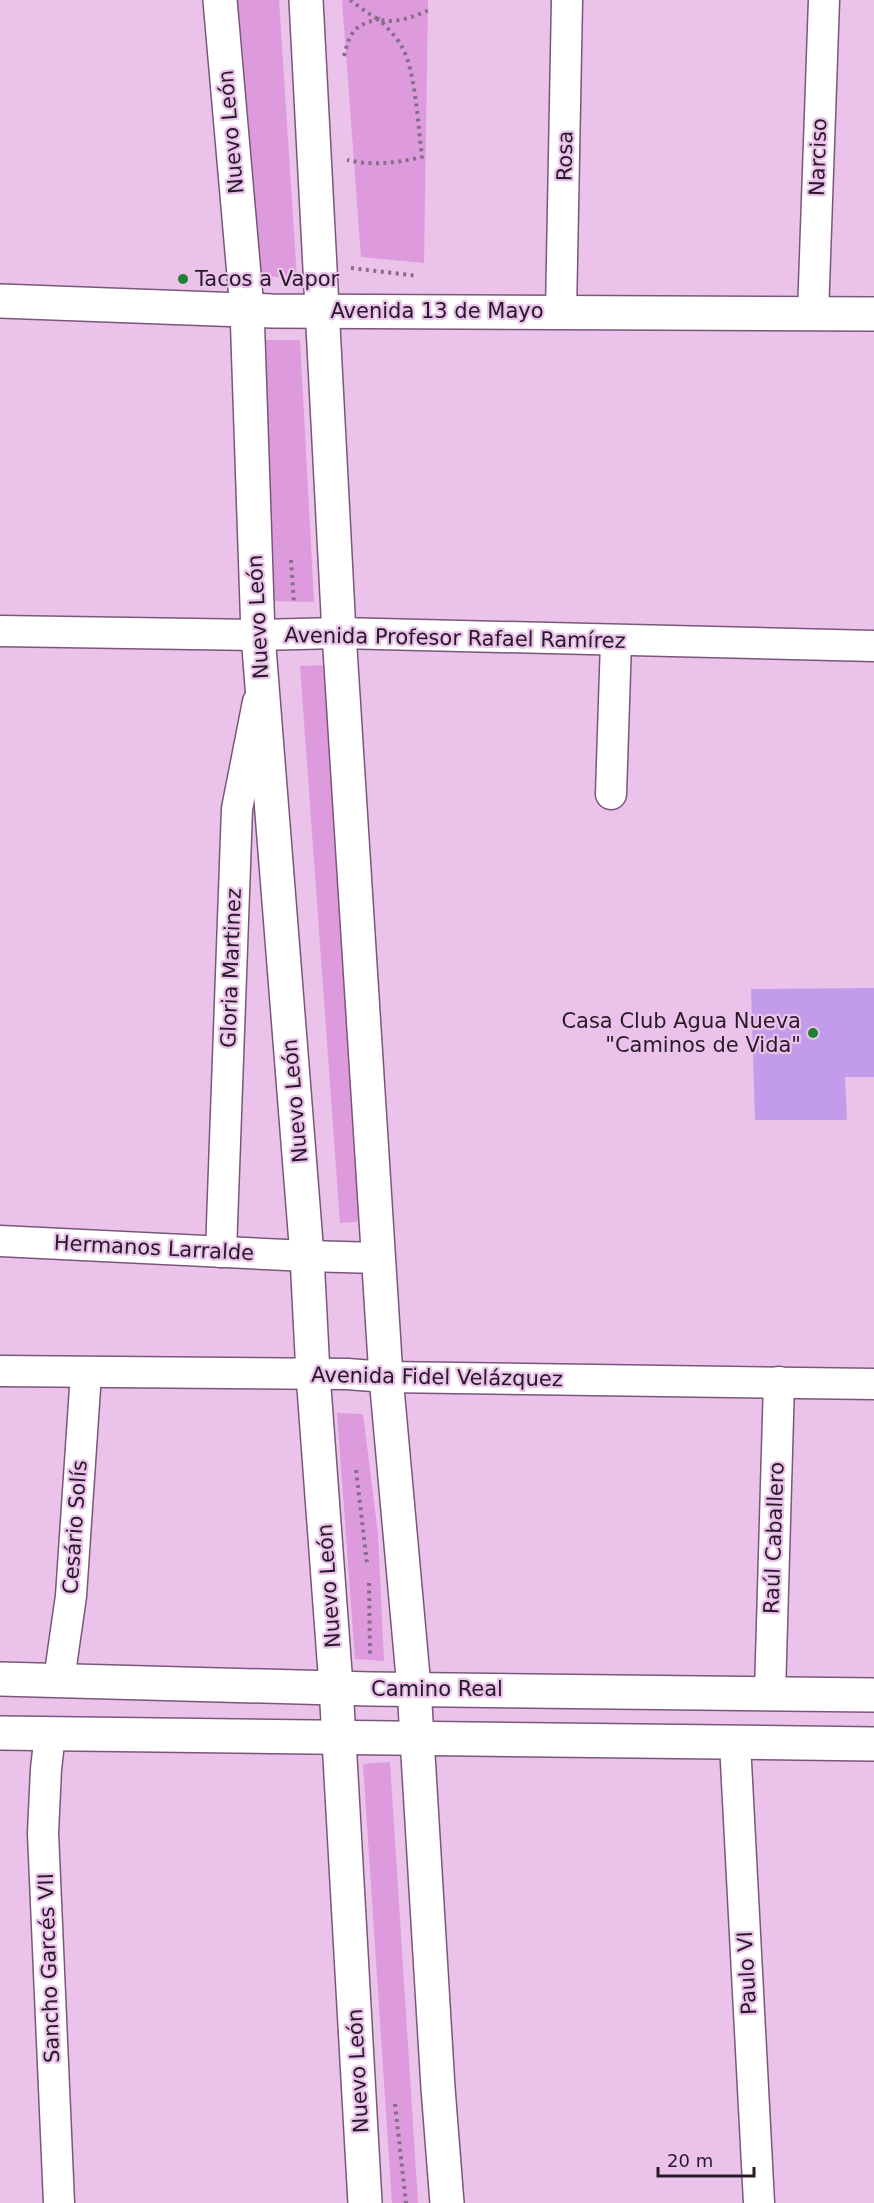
<svg xmlns="http://www.w3.org/2000/svg" width="874" height="2203" font-family="'DejaVu Sans',sans-serif">
	<rect width="100%" height="100%" fill="#eac2ea"/>
	<g fill="#dd9add">
		<polygon points="227,0 279,0 297,279 268,276 251,270"/>
		<polygon points="342,0 428,0 424,263 361,257"/>
		<polygon points="258,340 300,340 314,602 272,601"/>
		<polygon points="333,665 366,1221 340,1223 300,666"/>
		<polygon points="337,1413 363,1414 378,1534 384,1661 355,1659"/>
		<polygon points="390,1762 418,2203 392,2203 363,1764"/>
	</g>
	<polygon fill="#c29bea" points="874,988 874,1077 845,1077 847,1120 755,1120 751,989"/>
	<g fill="none" stroke-linecap="round" stroke-linejoin="round">
		<g stroke="#7a577a" stroke-width="33">
			<g id="minor">
				<polyline points="561,312 567,0"/>
				<polyline points="813,314 824,0"/>
				<polyline points="0,631 258,635 339,633 874,646"/>
				<polyline points="611,794 616,641"/>
				<polyline points="0,1241 307,1256 378,1258"/>
				<polyline points="221,1252 237,809 258,702"/>
				<polyline points="0,1371 347,1374 386,1377 874,1384"/>
				<polyline points="59,1680 71,1596 86,1373"/>
				<polyline points="770,1693 779,1382"/>
				<polyline points="50,1734 46,1769 43,1833 59,2203"/>
				<polyline points="735,1743 759,2203"/>
			</g>
		</g>
		<g stroke="#7a577a" stroke-width="36">
			<g id="tertiary">
				<polyline points="220,0 247,309 258,635 307,1256 313,1374 336,1686 365,2203"/>
				<polyline points="306,0 339,633 386,1377 414,1688 438,2088 447,2203"/>
				<polyline points="0,301 272,311 874,314"/>
				<polyline points="0,1679 371,1689 874,1695"/>
				<polyline points="0,1733 874,1744"/>
			</g>
		</g>
		<g stroke="#886d88" stroke-width="4" stroke-dasharray="3 4.5" stroke-linecap="butt">
			<path d="M 350,0 C 359,6 368,14 378,19 C 394,25 415,16 429,10"/>
			<path d="M 344,56 C 350,32 354,25 379,19 C 387,28 397,37 402,47 C 416,72 418,127 422,157 C 396,163 373,166 347,160"/>
			<polyline points="351,268 418,276"/>
			<polyline points="291,560 294,604"/>
			<polyline points="356,1470 367,1563"/>
			<polyline points="369,1583 370,1656"/>
			<polyline points="395,2104 406,2203"/>
		</g>
		<use href="#minor" stroke="#fff" stroke-width="30"/>
		<use href="#tertiary" stroke="#fff" stroke-width="33"/>
	</g>
	<g fill="#1e8033" stroke="#eac2ea" stroke-width="2">
		<circle cx="183" cy="279" r="6"/>
		<circle cx="813" cy="1033" r="6"/>
	</g>
	<g text-anchor="middle" stroke-width="4.5" stroke-linejoin="round" paint-order="stroke">
		<g font-size="21" fill="#281a28" stroke="#eac2ea">
			<text transform="translate(231 132) rotate(-95)" y="7">Nuevo León</text>
			<text transform="translate(565 156) rotate(-89)" y="7">Rosa</text>
			<text transform="translate(818 157) rotate(-88)" y="7">Narciso</text>
			<text x="437" y="318">Avenida 13 de Mayo</text>
			<text transform="translate(258 617) rotate(-93)" y="7">Nuevo León</text>
			<text transform="translate(455 638) rotate(1)" y="7">Avenida Profesor Rafael Ramírez</text>
			<text transform="translate(231 968) rotate(-88)" y="7">Gloria Martinez</text>
			<text transform="translate(295 1101) rotate(-95)" y="7">Nuevo León</text>
			<text transform="translate(154 1248) rotate(3)" y="7">Hermanos Larralde</text>
			<text transform="translate(437 1377) rotate(1)" y="7">Avenida Fidel Velázquez</text>
			<text transform="translate(75 1527) rotate(-86)" y="7">Cesário Solís</text>
			<text transform="translate(774 1538) rotate(-88)" y="7">Raúl Caballero</text>
			<text transform="translate(329 1586) rotate(-94)" y="7">Nuevo León</text>
			<text x="437" y="1696">Camino Real</text>
			<text transform="translate(49 1968) rotate(-92)" y="7">Sancho Garcés VII</text>
			<text transform="translate(747 1973) rotate(-93)" y="7">Paulo VI</text>
			<text transform="translate(358 2071) rotate(-93)" y="7">Nuevo León</text>
		</g>
		<g font-size="21" fill="#281a28" stroke="#eac2ea" text-anchor="start">
			<text x="195" y="286">Tacos a Vapor</text>
			<text x="801" y="1028" text-anchor="end">Casa Club Agua Nueva<tspan x="801" dy="24">"Caminos de Vida"</tspan></text>
		</g>
	</g>
	<path d="M658 2167v9h96v-9" fill="none" stroke="#281a28" stroke-width="3"/>
	<text x="667" y="2167" font-size="18" fill="#281a28" stroke="#eac2ea" stroke-width="4.5" paint-order="stroke">20 m</text>
</svg>
